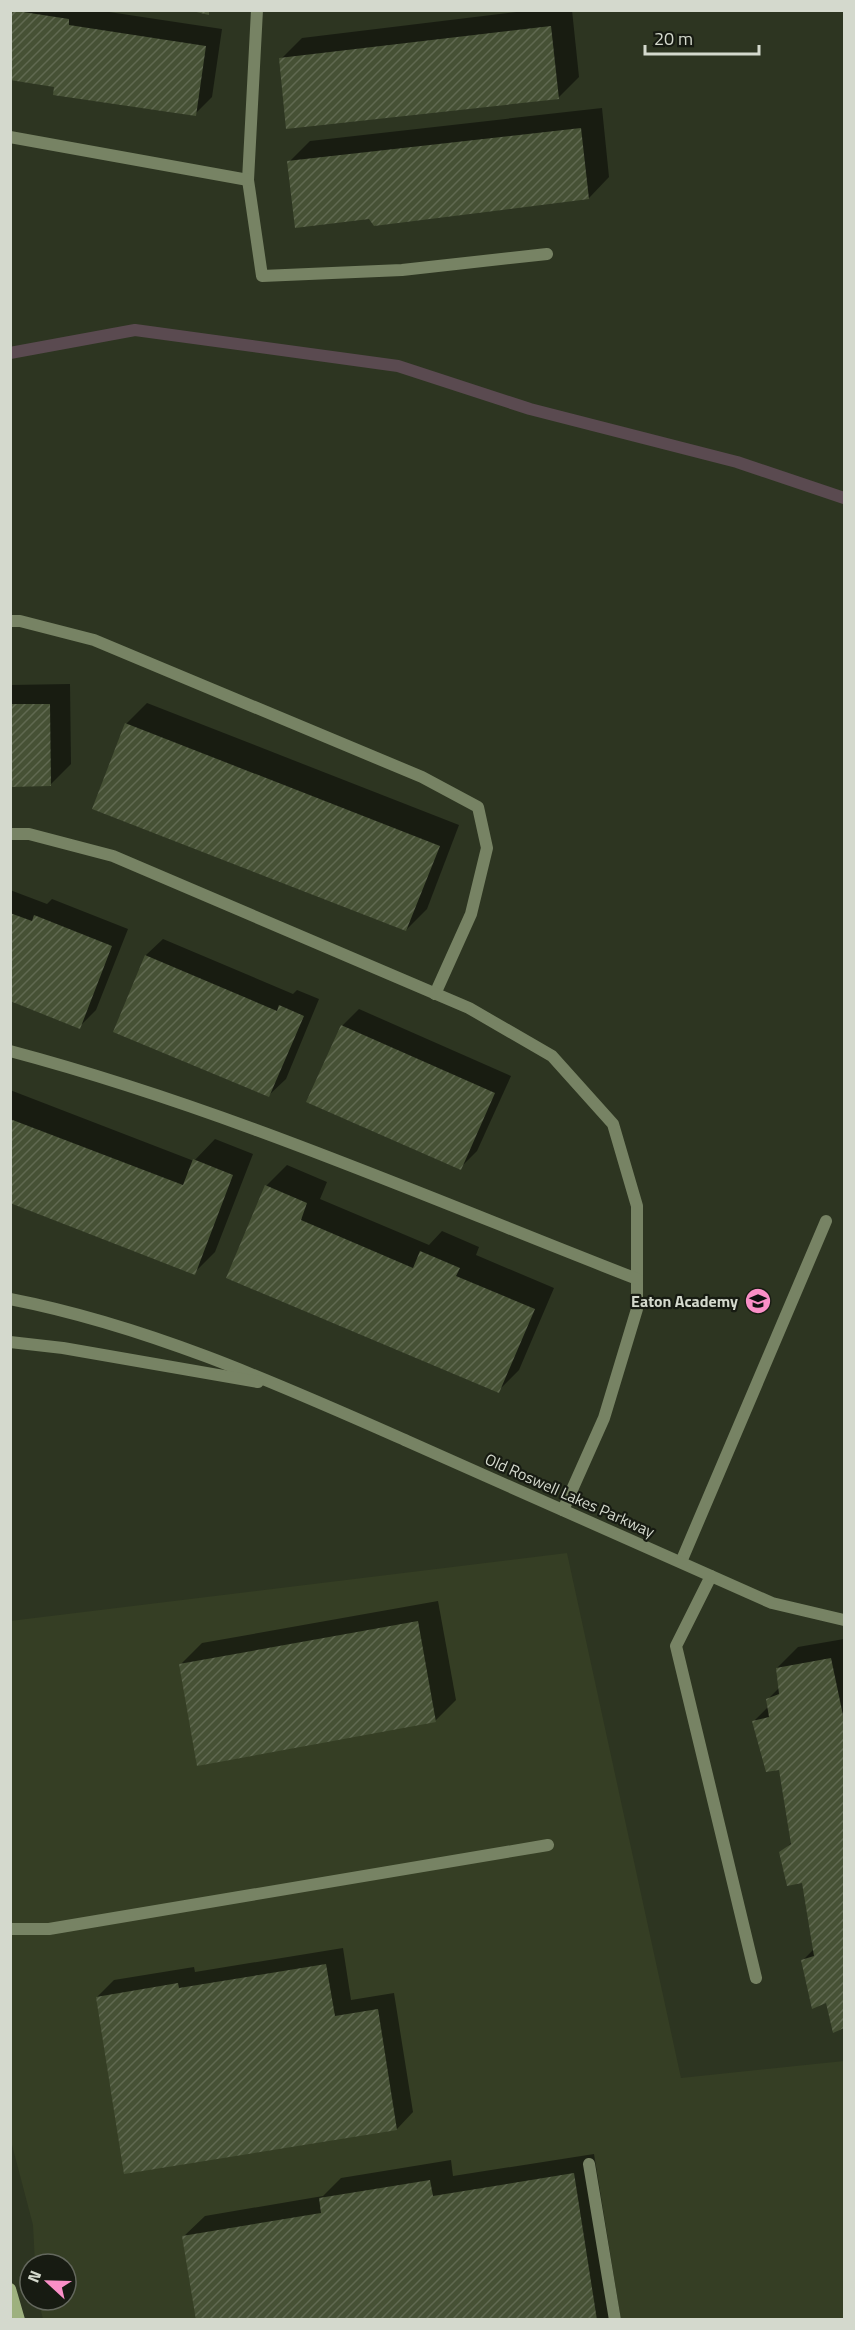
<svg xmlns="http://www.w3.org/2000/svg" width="855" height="2330" font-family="'Titillium Web',sans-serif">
	<defs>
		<pattern id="building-hatch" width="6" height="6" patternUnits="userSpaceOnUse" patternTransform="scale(1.5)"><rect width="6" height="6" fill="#465135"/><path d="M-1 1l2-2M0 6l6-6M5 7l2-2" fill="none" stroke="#606951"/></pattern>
	</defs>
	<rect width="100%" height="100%" fill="#2d3521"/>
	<polygon fill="#353e24" points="567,1553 681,2078 844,2061 844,2319 43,2319 38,2300 66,2300 66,2264 35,2264 33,2225 11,2141 10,1621"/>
	<g fill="#0007">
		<polygon points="10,10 96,10 222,29 212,97 195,114 56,86"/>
		<polygon points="533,10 572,10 579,77 558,98 281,59 302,38"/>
		<polygon points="602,108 609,177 589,198 289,162 310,141"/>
		<polygon points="70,684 71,764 50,785 10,785 10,685"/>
		<polygon points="147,703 459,825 427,909 406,930 126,724"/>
		<polygon points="10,890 47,904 52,899 128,929 96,1010 79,1027 10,999"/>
		<polygon points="163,939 293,994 297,990 319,999 286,1079 269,1095 115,1031 146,955"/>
		<polygon points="359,1009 511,1076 477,1151 460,1168 342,1026"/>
		<polygon points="10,1090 194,1161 215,1139 253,1154 215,1252 194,1273 10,1202"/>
		<polygon points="287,1165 327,1182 320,1199 429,1245 442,1231 479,1247 476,1255 554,1288 519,1370 498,1391 227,1277 266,1186"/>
		<polygon points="438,1601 456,1700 435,1721 181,1664 202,1643"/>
		<polygon points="844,1639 844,2026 834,2031 827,2001 803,1960 814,1949 803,1881 781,1853 792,1842 780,1768 754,1721 769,1706 767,1700 780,1687 777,1668 798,1647"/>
		<polygon points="343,1948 351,2000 394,1993 413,2112 397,2129 97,1997 114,1980 194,1967 195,1972"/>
		<polygon points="594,2154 621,2320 197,2320 184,2236 205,2216 323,2196 341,2178 451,2160 453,2176"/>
	</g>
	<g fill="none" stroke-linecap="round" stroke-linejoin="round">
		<polyline stroke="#5a4a50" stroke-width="12" points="10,353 135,330 398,366 530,409 737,462 844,498"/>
	</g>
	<g fill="url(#building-hatch)">
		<polygon points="10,10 69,19 69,25 206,46 196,116 53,95 54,87 10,80"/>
		<polygon points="188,10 209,10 209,15"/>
		<polygon points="551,26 559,99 286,129 279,58"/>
		<polygon points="581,128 589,199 374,226 369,219 295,228 287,161"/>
		<polygon points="10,704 50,704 51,786 10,787"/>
		<polygon points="125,723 440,846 406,931 92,809"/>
		<polygon points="10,913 32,921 34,915 112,946 80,1029 10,1001"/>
		<polygon points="145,955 277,1011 279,1005 304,1016 269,1097 113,1032"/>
		<polygon points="341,1025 495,1093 461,1170 306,1102"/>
		<polygon points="10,1119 183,1185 193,1159 233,1175 195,1275 10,1203"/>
		<polygon points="265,1185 307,1203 301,1220 413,1268 420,1251 460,1268 456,1276 535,1309 499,1393 226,1278"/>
		<polygon points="418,1621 436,1722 197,1766 179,1664"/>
		<polygon points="831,1658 844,1720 844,2028 833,2033 826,2003 812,2009 801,1960 814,1956 802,1883 787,1886 779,1852 791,1844 779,1770 766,1772 752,1721 769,1717 766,1699 779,1694 776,1668"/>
		<polygon points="326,1964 335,2016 378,2009 397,2130 124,2174 96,1997 178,1983 179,1988"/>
		<polygon points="574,2173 597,2320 196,2320 182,2236 321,2213 319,2198 430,2180 433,2196"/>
	</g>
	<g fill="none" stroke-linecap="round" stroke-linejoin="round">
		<g stroke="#778364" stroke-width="12">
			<polyline points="681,1562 826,1221"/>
			<polyline points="711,1576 676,1646 756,1978"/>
			<polyline points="10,1929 49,1929 548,1845"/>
			<polyline points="589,2164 615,2320"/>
		</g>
		<g stroke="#778364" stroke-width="12">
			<polyline points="257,10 248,180 262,276 402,270 547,254"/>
			<polyline points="10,137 248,180"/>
			<polyline points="10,621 20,621 94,640 422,777 478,807 487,848 471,914 435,994"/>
			<polyline points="10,834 29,834 113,856 469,1008 552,1056 613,1124 637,1206 637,1309 604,1418 563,1510"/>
			<path d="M 10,1051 C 225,1108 431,1199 637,1279"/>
			<path d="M 10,1299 C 149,1326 278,1384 407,1441 C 529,1495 650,1549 772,1603 L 844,1620"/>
			<polyline points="10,1342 63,1348 258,1382"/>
		</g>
		<polyline stroke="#9eb17f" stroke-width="12" points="10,2289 19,2320"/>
	</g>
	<defs>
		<g id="school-disc" transform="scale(1.35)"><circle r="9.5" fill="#fa8fc7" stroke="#171b12"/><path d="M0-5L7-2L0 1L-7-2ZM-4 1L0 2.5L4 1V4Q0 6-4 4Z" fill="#111"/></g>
	</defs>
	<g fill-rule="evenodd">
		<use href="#school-disc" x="758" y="1301"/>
	</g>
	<g text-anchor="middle" stroke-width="4.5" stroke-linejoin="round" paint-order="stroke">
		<g font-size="16" font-weight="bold" fill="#d4d9cd" stroke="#171b12" text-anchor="end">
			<text x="738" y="1307">Eaton Academy</text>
		</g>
		<g font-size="16" fill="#d4d9cd" stroke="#171b12">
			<text transform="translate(570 1495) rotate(24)" y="6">Old Roswell Lakes Parkway</text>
		</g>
	</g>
	<rect width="855" height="2330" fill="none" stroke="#d4d9cd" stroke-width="24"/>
	<g transform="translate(48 2282) rotate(292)"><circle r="28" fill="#171b12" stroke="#63675d" stroke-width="1.5"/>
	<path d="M0-4.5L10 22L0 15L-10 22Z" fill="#fa8fc7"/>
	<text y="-9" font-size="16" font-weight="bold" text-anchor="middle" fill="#d4d9cd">N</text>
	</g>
	<path d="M645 45v9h114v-9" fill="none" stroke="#d4d9cd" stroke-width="3"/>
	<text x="654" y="45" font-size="18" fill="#d4d9cd" stroke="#171b12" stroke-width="4.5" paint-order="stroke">20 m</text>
</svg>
